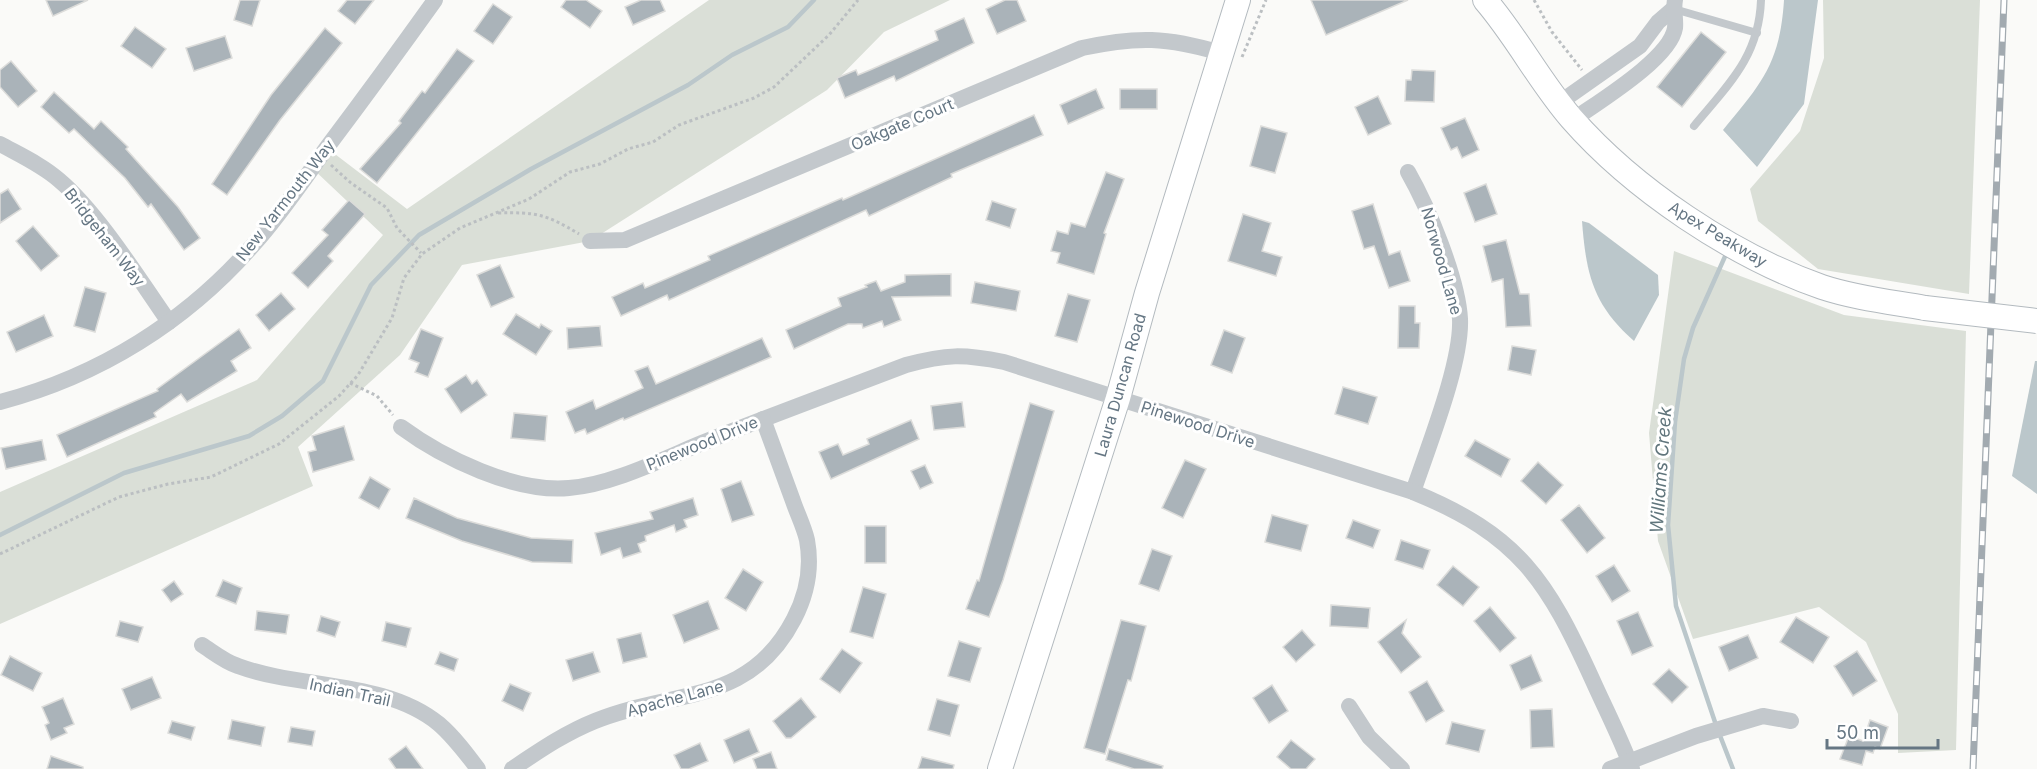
<svg xmlns="http://www.w3.org/2000/svg" width="2037" height="769" font-family="Inter,sans-serif">
	<rect width="100%" height="100%" fill="#fafaf8"/>
	<g fill="#dadfd7">
		<polygon points="709,0 950,0 884,32 827,90 590,241 462,265 400,355 298,447 313,486 0,624 0,492 257,380 383,235 312,168 327,148 407,209"/>
		<polygon points="1823,0 1980,0 1969,294 1818,269 1758,221 1750,189 1800,131 1824,58"/>
		<polygon points="1674,251 1844,315 1966,331 1956,750 1898,753 1898,714 1866,642 1819,607 1693,639 1658,541 1649,433"/>
	</g>
	<g fill="#bbc7cb">
		<path d="M 1784,0 L 1818,0 L 1804,104 L 1757,167 L 1723,130 C 1762,83 1780,63 1784,0 Z"/>
		<path d="M 1582,221 L 1589,223 L 1658,275 L 1659,295 L 1634,341 C 1593,305 1586,274 1582,221 Z"/>
		<polygon points="2035,361 2037,361 2037,494 2012,476"/>
	</g>
	<g fill="none" stroke-linecap="round" stroke-linejoin="round">
		<g stroke="#bbc7cb" stroke-width="4.5">
			<polyline points="0,535 124,473 249,436 282,416 323,381 371,285 419,235 531,169 688,85 732,55 788,27 814,0"/>
			<polyline points="1716,725 1676,606 1668,525 1675,422 1684,359 1693,328 1727,252"/>
			<polyline points="1719,733 1733,769"/>
		</g>
	</g>
	<g fill="#aab3b9" stroke="#dcdcda" stroke-width="1.5">
		<polygon points="46,0 88,0 53,16"/>
		<polygon points="240,0 260,0 252,26 234,20"/>
		<polygon points="347,0 374,0 355,24 338,11"/>
		<polygon points="566,0 586,0 602,11 590,28 561,7"/>
		<polygon points="641,0 660,0 665,11 633,25 625,7"/>
		<polygon points="1005,0 1017,0 1026,21 997,34 986,9"/>
		<polygon points="1311,0 1408,0 1326,35"/>
		<polygon points="493,4 512,17 493,44 474,31"/>
		<polygon points="964,18 974,43 896,81 894,76 845,98 837,78 856,70 858,75 870,70 938,40 935,31"/>
		<polygon points="135,27 166,49 152,68 121,46"/>
		<polygon points="325,28 342,43 280,120 227,195 212,184 271,95"/>
		<polygon points="1701,32 1726,52 1682,107 1657,87"/>
		<polygon points="225,36 232,58 194,71 186,48"/>
		<polygon points="457,49 474,61 377,183 360,169 401,123 399,121 422,91 425,93"/>
		<polygon points="11,61 37,91 18,107 0,87 0,70"/>
		<polygon points="1412,70 1435,71 1434,102 1405,101 1406,80 1411,80"/>
		<polygon points="1096,89 1104,108 1068,124 1060,105"/>
		<rect x="1120" y="89" width="37" height="20"/>
		<polygon points="54,92 94,129 101,121 128,147 126,149 178,207 200,238 184,250 151,204 148,207 125,178 74,129 69,133 41,107"/>
		<polygon points="1378,96 1391,124 1368,135 1355,107"/>
		<polygon points="1034,115 1043,135 951,174 952,177 869,216 866,210 669,300 667,295 621,316 612,297 643,283 645,288 710,260 708,256 842,198 843,200"/>
		<polygon points="1465,118 1479,150 1462,158 1457,147 1451,150 1441,128"/>
		<polygon points="1261,126 1287,133 1275,173 1250,166"/>
		<polygon points="1106,172 1124,179 1104,233 1106,234 1094,274 1057,263 1060,253 1051,251 1057,231 1068,234 1071,223 1085,227"/>
		<polygon points="1486,184 1497,214 1475,222 1464,193"/>
		<polygon points="8,189 21,209 0,223 0,194"/>
		<polygon points="349,200 365,214 328,256 333,261 308,288 292,273 328,235 322,230"/>
		<polygon points="992,201 1016,209 1010,228 986,220"/>
		<polygon points="1373,204 1389,255 1400,251 1410,281 1389,288 1374,246 1364,249 1352,211"/>
		<polygon points="1243,214 1271,223 1262,251 1282,257 1276,276 1228,261"/>
		<polygon points="33,226 59,256 41,271 16,241"/>
		<polygon points="1506,240 1520,294 1529,294 1531,326 1506,327 1503,279 1492,282 1483,246"/>
		<polygon points="500,265 514,297 491,307 477,275"/>
		<polygon points="951,274 951,296 892,297 901,320 884,327 882,321 863,328 862,324 848,324 794,349 786,330 841,306 838,298 867,287 865,285 876,281 881,291 905,282 905,275"/>
		<polygon points="975,282 1020,291 1016,311 971,303"/>
		<polygon points="85,287 106,293 95,332 74,326"/>
		<polygon points="281,293 295,309 269,331 256,315"/>
		<polygon points="1068,294 1090,300 1077,342 1055,336"/>
		<polygon points="1399,306 1415,306 1415,323 1420,323 1419,348 1398,348"/>
		<polygon points="516,314 539,328 541,324 552,331 536,355 503,334"/>
		<polygon points="44,315 53,336 16,352 7,332"/>
		<polygon points="600,326 602,346 568,349 567,328"/>
		<polygon points="239,329 251,348 231,361 237,371 187,402 181,394 154,413 156,417 67,457 57,435 158,391 157,389"/>
		<polygon points="421,329 443,338 428,377 415,372 419,363 409,359"/>
		<polygon points="1224,330 1245,338 1232,373 1211,365"/>
		<polygon points="762,338 771,357 624,420 623,418 587,434 585,429 575,433 566,412 593,400 596,409 643,388 635,371 648,366 656,384"/>
		<polygon points="1512,346 1536,350 1531,375 1508,370"/>
		<polygon points="466,375 472,384 477,380 487,395 461,413 445,389"/>
		<polygon points="1343,387 1377,397 1368,424 1335,414"/>
		<polygon points="962,402 965,427 934,430 931,406"/>
		<polygon points="1030,403 1054,411 1003,580 989,617 966,609 977,580 979,581"/>
		<polygon points="514,413 547,416 545,441 511,438"/>
		<polygon points="911,420 919,439 831,479 819,452 838,444 843,455 869,444 867,439"/>
		<polygon points="344,426 354,460 313,472 308,452 316,450 312,436"/>
		<polygon points="42,440 46,460 6,469 1,448"/>
		<polygon points="1475,440 1510,459 1501,477 1465,456"/>
		<polygon points="1185,460 1206,469 1183,518 1162,508"/>
		<polygon points="1538,462 1563,485 1546,504 1521,481"/>
		<polygon points="925,465 933,483 920,489 911,471"/>
		<polygon points="370,477 390,489 379,509 359,498"/>
		<polygon points="741,481 754,515 732,522 721,489"/>
		<polygon points="414,498 457,518 531,538 573,540 572,563 532,562 462,541 406,518"/>
		<polygon points="693,498 698,515 684,520 687,527 676,532 674,525 645,536 646,541 638,544 641,552 623,558 620,548 601,555 595,533 653,519 650,512"/>
		<polygon points="1579,505 1605,538 1587,553 1561,520"/>
		<polygon points="1272,515 1308,525 1301,551 1265,542"/>
		<polygon points="1353,520 1380,530 1373,548 1346,538"/>
		<rect x="865" y="526" width="21" height="37"/>
		<polygon points="1401,540 1430,550 1423,569 1395,560"/>
		<polygon points="1152,549 1172,556 1159,591 1139,584"/>
		<polygon points="1614,565 1630,591 1612,602 1596,576"/>
		<polygon points="1453,566 1479,587 1463,606 1437,585"/>
		<polygon points="743,569 763,582 746,611 725,598"/>
		<polygon points="223,580 242,588 236,604 216,596"/>
		<polygon points="174,581 183,594 171,602 162,590"/>
		<polygon points="863,587 886,594 873,638 850,632"/>
		<polygon points="708,601 719,629 684,643 673,615"/>
		<polygon points="1331,605 1370,608 1368,628 1330,626"/>
		<polygon points="1490,607 1516,638 1500,652 1474,621"/>
		<polygon points="257,611 289,615 286,634 255,630"/>
		<polygon points="1638,612 1653,646 1632,655 1617,621"/>
		<polygon points="321,616 340,622 335,637 317,631"/>
		<polygon points="1796,617 1829,637 1813,663 1780,642"/>
		<polygon points="1121,620 1146,626 1131,681 1128,680 1105,754 1084,748"/>
		<polygon points="1406,620 1402,633 1421,657 1401,673 1378,642"/>
		<polygon points="120,621 143,627 138,642 116,636"/>
		<polygon points="386,622 411,628 406,647 382,641"/>
		<polygon points="1302,630 1315,645 1296,662 1283,647"/>
		<polygon points="641,633 647,657 623,663 617,639"/>
		<polygon points="1748,635 1758,658 1729,671 1719,647"/>
		<polygon points="959,641 981,648 970,682 948,676"/>
		<polygon points="842,649 862,663 840,693 820,679"/>
		<polygon points="1857,651 1877,681 1853,696 1834,666"/>
		<polygon points="440,652 458,659 454,671 435,664"/>
		<polygon points="593,652 600,672 573,681 566,660"/>
		<polygon points="1531,655 1542,681 1521,690 1510,665"/>
		<polygon points="10,656 42,673 33,691 1,675"/>
		<polygon points="1669,669 1688,687 1672,703 1653,684"/>
		<polygon points="152,677 161,698 131,710 122,689"/>
		<polygon points="1427,681 1444,711 1426,722 1409,692"/>
		<polygon points="510,684 531,693 523,711 502,701"/>
		<polygon points="1272,685 1288,711 1269,723 1253,698"/>
		<polygon points="63,698 74,724 64,728 67,733 51,740 45,725 49,723 42,707"/>
		<polygon points="801,698 816,717 791,738 786,738 773,721"/>
		<polygon points="937,699 959,705 950,736 928,730"/>
		<polygon points="1552,709 1554,747 1531,748 1530,710"/>
		<polygon points="232,720 265,727 261,746 228,739"/>
		<polygon points="1870,720 1888,727 1880,749 1875,747 1873,753 1866,751 1862,765 1840,759 1849,736 1863,741"/>
		<polygon points="172,721 195,727 191,740 168,733"/>
		<polygon points="1452,722 1485,730 1479,752 1446,744"/>
		<polygon points="291,727 315,731 312,746 288,742"/>
		<polygon points="749,729 759,752 734,763 724,740"/>
		<polygon points="1291,740 1315,759 1306,769 1291,769 1277,757"/>
		<polygon points="700,743 708,761 689,769 681,769 674,755"/>
		<polygon points="406,746 423,769 396,769 389,759"/>
		<polygon points="1109,749 1163,766 1162,769 1134,769 1106,760"/>
		<polygon points="771,752 777,769 757,769 753,759"/>
		<polygon points="51,756 83,767 83,769 47,769"/>
		<polygon points="922,757 954,765 953,769 918,769"/>
	</g>
	<g fill="none" stroke-linecap="round" stroke-linejoin="round">
		<g stroke="#b3babf" stroke-width="26">
			<g id="secondary">
				<path d="M 1485,0 C 1517,37 1539,81 1571,118 C 1633,189 1733,256 1822,287 C 1855,298 1891,302 1925,308"/>
				<polyline points="1000,769 1118,398 1147,293 1238,0"/>
			</g>
		</g>
		<g stroke="#bbbfc2" stroke-width="3" stroke-dasharray="3 3" stroke-linecap="butt">
			<polyline points="1534,0 1552,32 1582,70"/>
			<polyline points="1242,57 1266,0"/>
			<polyline points="331,165 351,183 387,208 397,228 421,253"/>
			<path d="M 498,213 C 536,212 546,214 579,234"/>
			<polyline points="350,383 377,396 393,415"/>
			<polyline points="0,554 119,497 168,484 211,477 279,444 339,396 358,375 392,318 404,278 422,254 460,228 529,199 570,172 600,164 628,149 653,142 679,125 754,98 774,87 829,35 858,0"/>
		</g>
		<g stroke="#c3c8cc" stroke-width="8">
			<polyline points="1674,9 1757,33"/>
			<path d="M 1694,126 C 1728,85 1759,57 1761,0"/>
		</g>
		<g stroke="#c3c8cc" stroke-width="16">
			<polyline points="1559,103 1640,46 1658,22 1673,9"/>
			<path d="M 1573,120 C 1598,102 1670,59 1675,28 C 1676,19 1673,9 1675,0"/>
			<path d="M 0,144 C 20,155 42,165 59,180 C 98,213 139,279 169,322"/>
			<path d="M 1408,172 C 1428,207 1458,279 1460,319 C 1462,363 1428,447 1413,492"/>
			<path d="M 590,241 L 625,240 L 1082,48 C 1137,36 1167,37 1221,53"/>
			<path d="M 0,402 C 99,376 186,322 254,244 C 281,214 304,179 328,146 C 364,98 400,49 435,0"/>
			<path d="M 401,427 C 443,458 515,493 569,488 C 611,485 663,459 702,443 C 770,416 838,391 906,365 C 947,354 963,354 1004,362 L 1413,492 C 1519,535 1547,580 1593,681 C 1606,710 1621,739 1632,769"/>
			<path d="M 202,645 C 213,652 225,662 238,666 C 300,689 386,680 439,724 C 454,737 466,753 478,769"/>
			<polyline points="1349,706 1369,737 1402,769"/>
			<path d="M 512,769 C 539,751 565,733 595,721 C 673,689 749,706 794,619 C 807,594 812,567 807,540 C 804,527 797,513 793,501 C 783,474 773,446 763,419"/>
			<polyline points="1610,769 1696,736 1763,716 1791,721"/>
		</g>
		<use href="#secondary" stroke="#fff" stroke-width="24"/>
		<g stroke="#a2aab0" stroke-width="7">
			<polyline id="rail" points="1973,769 2004,0"/>
		</g>
		<use href="#rail" stroke="#fff" stroke-width="4.5" stroke-dasharray="14" stroke-linecap="butt"/>
		<g stroke="#b3babf" stroke-width="26" stroke-linecap="butt">
			<polyline id="secondary-bridge" points="1925,308 2037,321"/>
		</g>
		<use href="#secondary-bridge" stroke="#fff" stroke-width="24"/>
	</g>
	<g text-anchor="middle" stroke-width="6" stroke-linejoin="round" paint-order="stroke">
		<g font-size="16" fill="#657683" stroke="#fff">
			<text transform="translate(902 124) rotate(-23)" y="6">Oakgate Court</text>
			<text transform="translate(285 200) rotate(-52)" y="6">New Yarmouth Way</text>
			<text transform="translate(1718 234) rotate(31)" y="6">Apex Peakway</text>
			<text transform="translate(105 237) rotate(52)" y="6">Bridgeham Way</text>
			<text transform="translate(1442 261) rotate(74)" y="6">Norwood Lane</text>
			<text transform="translate(1120 385) rotate(-74)" y="6">Laura Duncan Road</text>
			<text transform="translate(1198 424) rotate(18)" y="6">Pinewood Drive</text>
			<text transform="translate(702 443) rotate(-22)" y="6">Pinewood Drive</text>
			<text transform="translate(350 692) rotate(12)" y="6">Indian Trail</text>
			<text transform="translate(675 698) rotate(-15)" y="6">Apache Lane</text>
		</g>
		<g font-size="18" font-style="italic" fill="#60757c" stroke="#fff">
			<text transform="translate(1661 470) rotate(-86)" y="6">Williams Creek</text>
		</g>
	</g>
	<path d="M1827 739v9h111v-9" fill="none" stroke="#657683" stroke-width="3"/>
	<text x="1836" y="739" font-size="18" fill="#657683" stroke="#ffffff" stroke-width="4.5" paint-order="stroke">50 m</text>
</svg>
